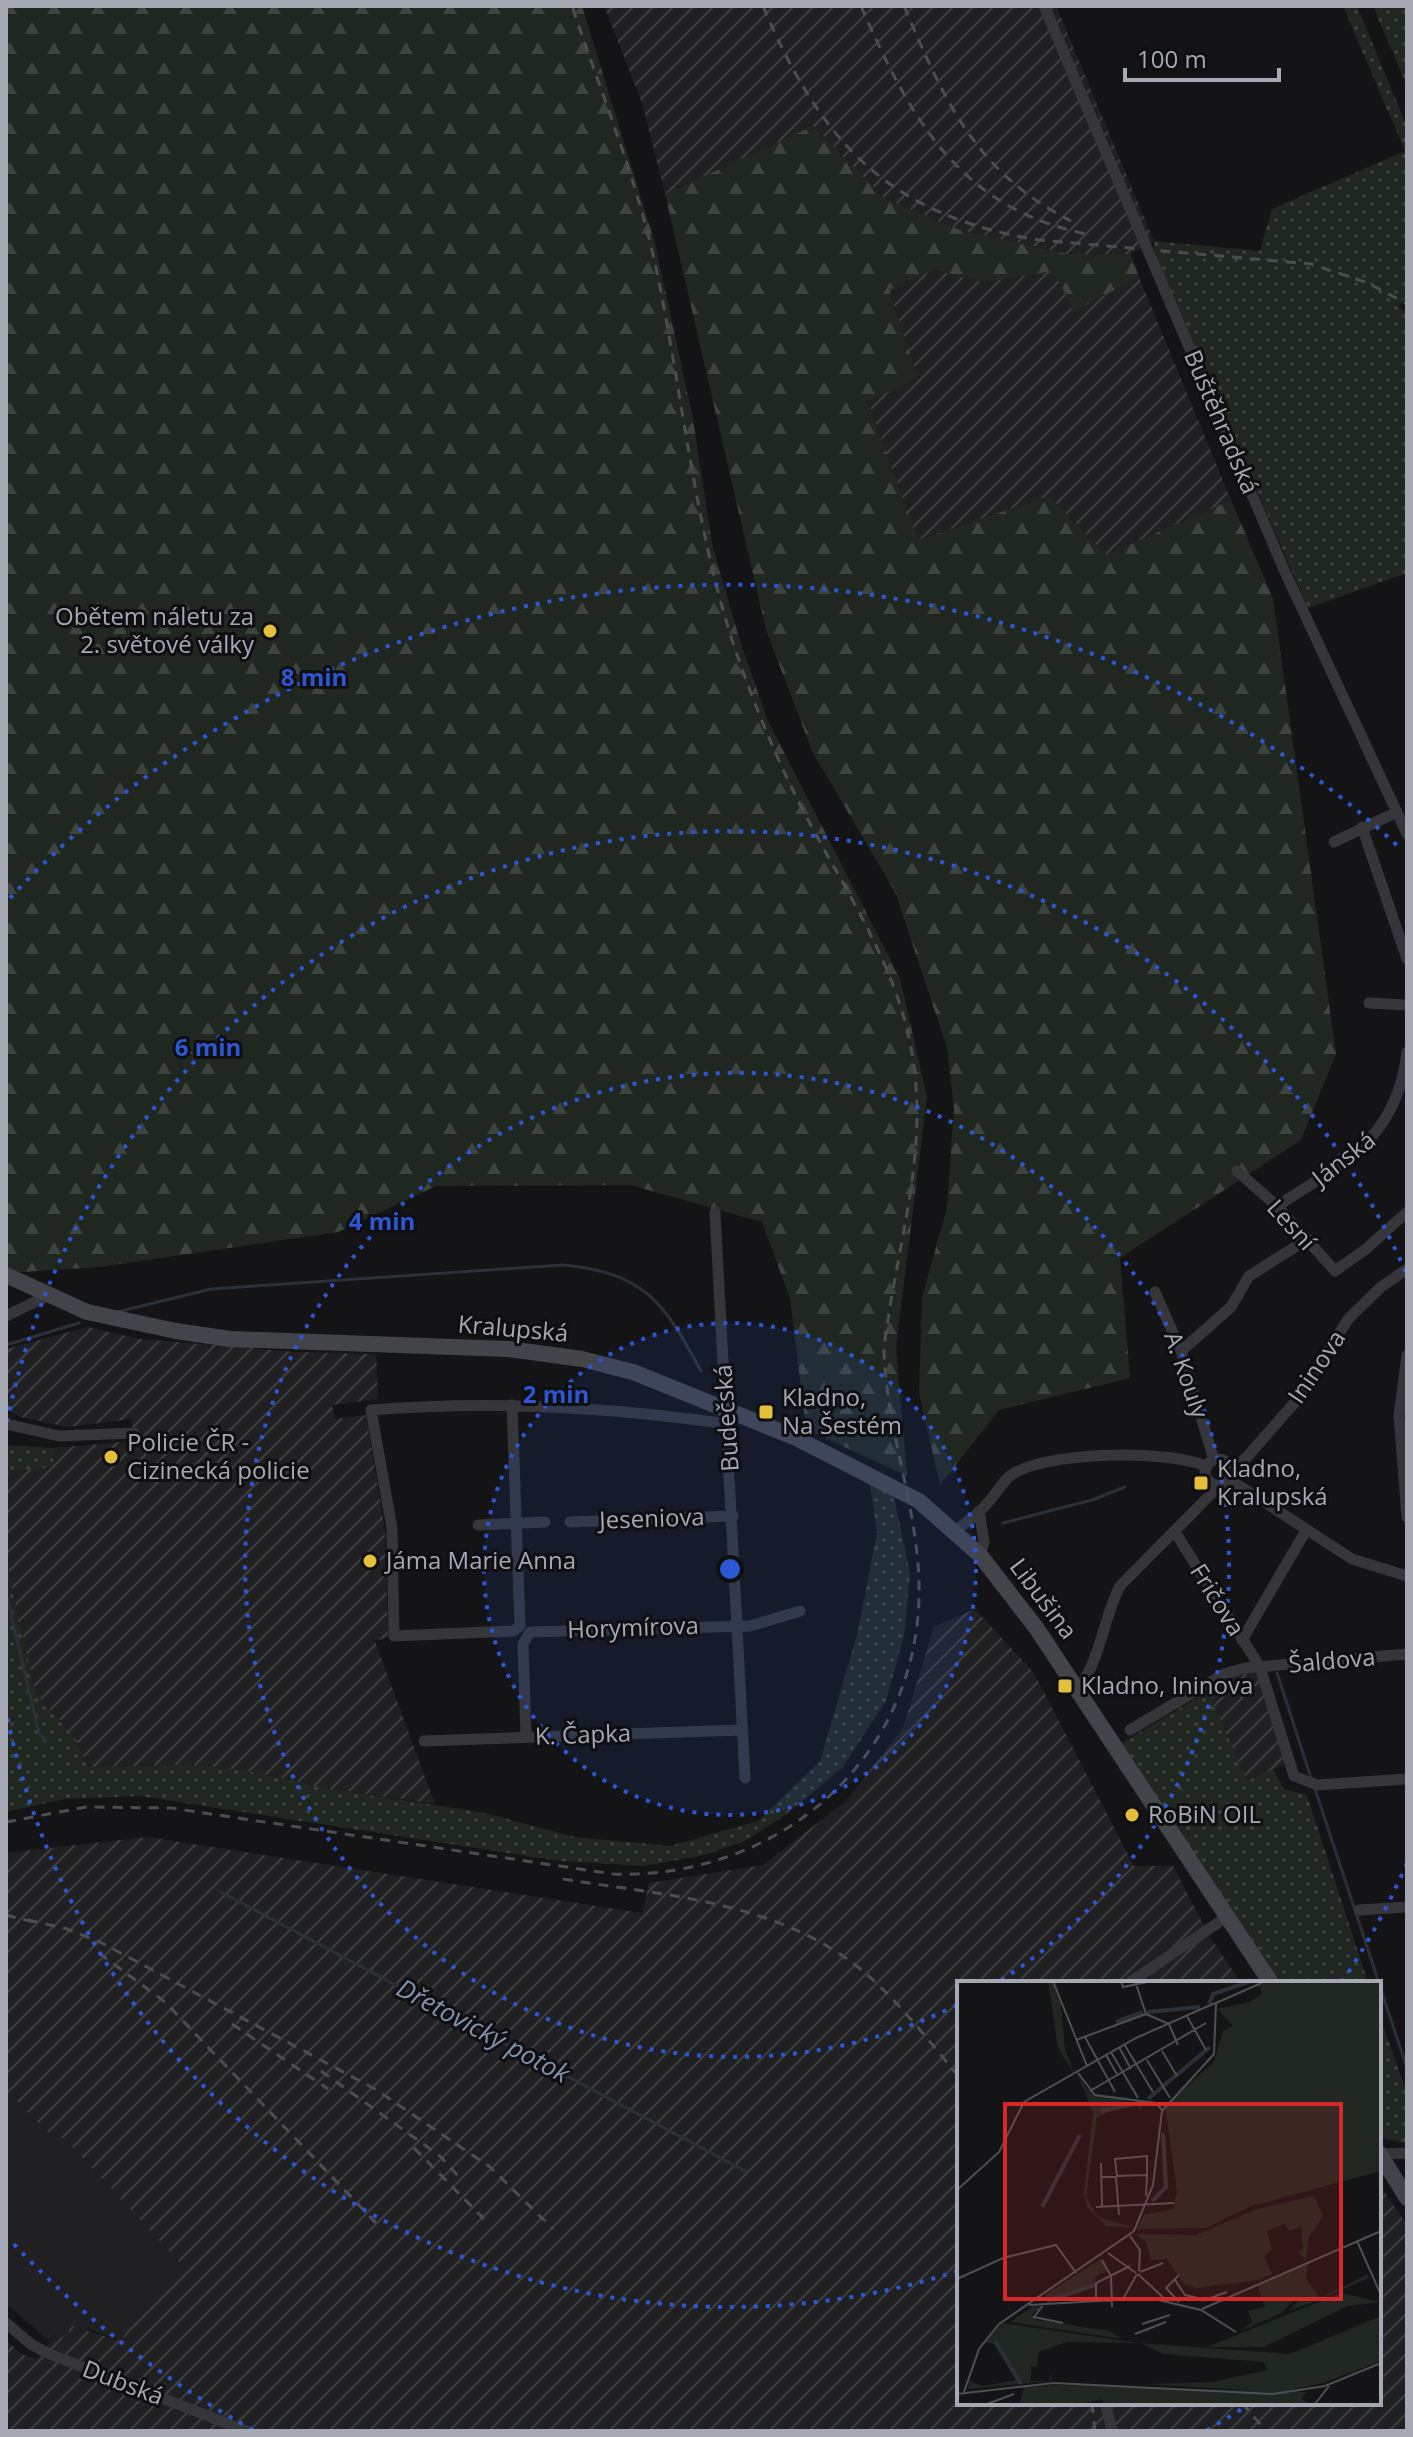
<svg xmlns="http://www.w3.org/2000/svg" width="1413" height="2437" font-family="'Open Sans',sans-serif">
	<defs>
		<pattern id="industrial-furrows" width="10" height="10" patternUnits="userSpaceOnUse" patternTransform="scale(2)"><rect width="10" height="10" fill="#202022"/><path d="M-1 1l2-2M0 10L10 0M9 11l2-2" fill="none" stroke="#3d3e40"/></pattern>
		<pattern id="grass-dots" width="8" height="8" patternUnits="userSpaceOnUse" patternTransform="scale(2)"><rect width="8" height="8" fill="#202721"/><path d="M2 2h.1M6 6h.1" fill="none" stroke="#3d443f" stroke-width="1.8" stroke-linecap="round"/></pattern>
		<pattern id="forest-firs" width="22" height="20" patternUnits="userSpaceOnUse" patternTransform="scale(2)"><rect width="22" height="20" fill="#202721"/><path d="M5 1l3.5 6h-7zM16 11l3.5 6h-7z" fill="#3d443f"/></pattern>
	</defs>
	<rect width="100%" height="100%" fill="#141315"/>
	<polygon fill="#202022" points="6,2091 53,2137 64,2138 184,2266 138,2313 121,2341 90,2329 66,2340 56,2334 48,2340 6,2304"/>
	<g fill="url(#industrial-furrows)">
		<polygon points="604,6 1056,6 1154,241 1131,254 1068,254 960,230 884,198 813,126 665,194 642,103"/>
		<polygon points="935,270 985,282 1048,272 1060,282 1073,312 1139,277 1231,500 1106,555 1049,496 917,540 868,401 917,377 889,289"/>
		<polygon points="88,1327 140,1339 297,1352 376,1354 378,1399 332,1405 335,1419 366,1415 385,1530 388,1637 375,1641 435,1804 318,1787 254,1772 193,1765 88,1767 74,1735 36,1694 9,1577 6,1541 6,1472 53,1467 54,1448 134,1441 131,1419 67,1427 21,1417 6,1409 6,1349"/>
		<polygon points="975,1609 1034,1673 1134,1866 1173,1866 1211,1939 1241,1983 959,1983 959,2403 1379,2403 1379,2184 1407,2225 1407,2431 6,2431 6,2340 21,2354 36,2359 56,2334 66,2339 71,2326 121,2341 138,2313 183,2266 64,2138 53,2137 6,2091 6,1853 147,1837 642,1913 649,1883 763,1865 845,1802 903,1728 934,1627"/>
		<polygon points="1259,1671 1286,1764 1247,1781 1206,1689 1225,1678"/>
	</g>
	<g fill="url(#grass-dots)">
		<polygon points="1343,6 1357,6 1407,127 1407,296 1398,307 1407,313 1407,573 1308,608 1155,256 1154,241 1260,251 1272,209 1405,151"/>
		<polygon points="1373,6 1407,6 1407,86"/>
		<polygon points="6,1445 54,1448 53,1467 6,1472"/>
		<polygon points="870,1483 894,1497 910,1573 904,1636 886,1701 843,1767 784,1816 745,1841 705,1855 644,1866 560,1861 140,1796 65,1799 6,1812 6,1541 9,1577 36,1694 74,1735 88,1767 193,1765 254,1772 318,1787 485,1813 575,1837 670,1846 758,1821 820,1761 857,1635 877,1533"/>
		<polygon points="1208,1691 1247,1781 1273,1769 1284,1789 1307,1795 1368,1983 1279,1983 1122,1743"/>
		<polygon points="1379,2014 1407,2093 1407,2142 1404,2143 1379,2137"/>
	</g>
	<g fill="url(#forest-firs)">
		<polygon points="6,6 582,6 655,243 693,419 712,544 740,641 768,721 900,978 927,1097 896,1347 907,1476 806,1429 790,1298 762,1222 630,1185 436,1186 338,1232 100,1267 6,1273"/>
		<polygon points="813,126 884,198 960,230 1068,254 1131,254 1139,277 1073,312 1060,282 1048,272 985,282 935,270 889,289 918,378 868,402 918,540 1049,496 1106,555 1231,500 1273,598 1336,1054 1301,1140 1120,1258 1130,1378 999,1410 940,1485 919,1393 922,1298 947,1207 954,1109 947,1048 895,892 813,753 766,630 665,194"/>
	</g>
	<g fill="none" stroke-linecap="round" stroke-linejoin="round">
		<g stroke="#2b3038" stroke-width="3">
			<path d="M 117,1312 L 211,1289 L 563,1265 C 646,1273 664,1303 701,1371"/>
			<polyline points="6,1345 79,1323"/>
			<polyline points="1003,1523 1092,1500 1125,1487"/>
			<polyline points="6,1593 39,1733 46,1741"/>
			<polyline points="1277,1673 1311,1778"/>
			<polyline points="1315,1789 1379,1983"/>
			<polyline points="221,1892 745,2171"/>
			<polyline points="1379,1984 1407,2068"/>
		</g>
		<g stroke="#35353a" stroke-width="11">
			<polyline points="1044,6 1102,143"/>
			<polyline points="1155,267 1285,572 1407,834"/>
			<polyline points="1362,827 1407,959"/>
			<polyline points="1334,842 1397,812"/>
			<polyline points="1369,1003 1407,1005"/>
			<polyline points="1237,1171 1277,1206 1335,1271 1366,1249 1407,1212"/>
			<path d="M 1277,1206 C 1344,1163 1397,1139 1407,1052"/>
			<polyline points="715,1212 745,1778"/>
			<polyline points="1155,1292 1181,1351 1214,1460"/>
			<polyline points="6,1316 47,1296"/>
			<polyline points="1181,1351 1231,1307 1249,1276 1308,1239"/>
			<polyline points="1407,1355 1399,1416 1407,1517"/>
			<path d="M 512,1405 L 520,1626 L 513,1631 L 394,1636 L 392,1528 L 371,1410 C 490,1400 610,1407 728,1424"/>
			<polyline points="6,1424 59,1436 134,1433"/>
			<circle cx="1218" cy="1472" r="13"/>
			<polyline points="1231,1469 1246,1458 1296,1401 1349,1318 1381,1287 1407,1269"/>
			<polyline points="1229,1479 1352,1559 1407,1576"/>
			<polyline points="979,1511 984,1542 980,1555"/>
			<polyline points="570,1522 733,1516"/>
			<polyline points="478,1525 545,1522"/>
			<path d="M 954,1531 C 968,1522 981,1512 991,1499 C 997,1492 1004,1480 1011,1475 C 1046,1451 1170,1449 1207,1467"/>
			<polyline points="1175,1532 1260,1667 1294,1776 1317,1785 1407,1779"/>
			<polyline points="1242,1640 1305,1532"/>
			<path d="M 1078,1689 C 1101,1659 1103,1619 1120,1586 L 1221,1484"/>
			<polyline points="1130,1730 1224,1674 1245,1668 1407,1654"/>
			<polyline points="526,1737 523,1644 530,1632 750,1626 800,1611"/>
			<polyline points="424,1741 741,1730"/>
			<polyline points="1359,1910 1407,1907"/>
			<polyline points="1129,1983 1228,1916"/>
			<polyline points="1379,2154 1407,2153"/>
			<polyline points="6,2323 32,2345 52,2355 246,2431"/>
			<polyline points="1105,2403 1112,2431"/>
		</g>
		<g stroke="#43444a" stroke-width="16">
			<polyline points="6,1275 87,1312 176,1331 230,1339 508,1349 582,1359 633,1372 794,1437 919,1501 980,1555 1037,1629 1271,1983"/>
			<polyline points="1379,2153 1407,2198"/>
		</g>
		<g stroke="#4c4d53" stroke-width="3" stroke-dasharray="10 8" stroke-linecap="butt">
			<path d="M 763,6 C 820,141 888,216 1039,240 L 1311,264 L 1368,283 L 1407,304"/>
			<path d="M 861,6 C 910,118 960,211 1092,235"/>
			<path d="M 904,6 C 944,100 975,172 1071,221"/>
			<path d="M 6,1822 L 86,1807 L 171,1808 L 613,1874 C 780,1880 923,1755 919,1583 C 917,1504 886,1429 884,1349 C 894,1259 925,1168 915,1076 C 906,979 851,901 807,818 C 778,763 755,707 735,649 C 694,526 683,395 656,268 C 637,179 601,93 572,6"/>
			<path d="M 563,1879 C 668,1896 779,1901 864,1972 C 900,2003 929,2041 959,2077"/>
			<polyline points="6,1915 38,1923"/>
			<polyline points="28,1920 67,1929 102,1943 375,2089 490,2167 553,2229"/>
			<polyline points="99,1953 165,2002 376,2223"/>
			<polyline points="232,2024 328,2089"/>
			<polyline points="321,2071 440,2156 460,2178"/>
			<polyline points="414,2148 484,2219"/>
			<polyline points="1092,2403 1095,2431"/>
			<polyline points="1242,2403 1266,2431"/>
		</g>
		<polyline stroke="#35353a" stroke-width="11" points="1102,143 1155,267"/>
	</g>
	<circle cx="730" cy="1569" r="246" fill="#2b57d4" fill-opacity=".12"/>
	<g fill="none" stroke="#2b57d4" stroke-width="4" stroke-dasharray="4 8">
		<circle cx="730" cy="1569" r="246"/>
		<path d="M957 2005A492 492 0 1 1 998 1982"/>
		<path d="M1407 1863A738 738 0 0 1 1342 1982M958 2271A738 738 0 0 1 7 1716M7 1422A738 738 0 0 1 1407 1275"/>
		<path d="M1251 2403A984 984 0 0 1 1207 2430M253 2430A984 984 0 0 1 10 2240M10 898A984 984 0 0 1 1401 849"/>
	</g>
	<g fill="#e4bf3c" stroke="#0f0e10" stroke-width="3">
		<circle cx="270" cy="631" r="8"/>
		<rect x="758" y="1404" width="16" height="16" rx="4"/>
		<circle cx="111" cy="1457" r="8"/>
		<rect x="1193" y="1475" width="16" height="16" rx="4"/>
		<circle cx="370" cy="1561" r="8"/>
		<rect x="1057" y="1678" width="16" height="16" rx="4"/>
		<circle cx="1132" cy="1815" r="8"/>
	</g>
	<g text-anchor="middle" stroke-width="6" stroke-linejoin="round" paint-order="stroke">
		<g font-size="24" fill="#a6a9b4" stroke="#0f0e10">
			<text transform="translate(1221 422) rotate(67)" y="8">Buštěhradská</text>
			<text transform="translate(1344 1159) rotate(-38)" y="8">Jánská</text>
			<text transform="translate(1291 1225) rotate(48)" y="8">Lesní</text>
			<text transform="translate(513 1329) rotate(5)" y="8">Kralupská</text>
			<text transform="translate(1317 1367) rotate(-56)" y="8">Ininova</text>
			<text transform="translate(1186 1375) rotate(71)" y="8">A. Kouly</text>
			<text transform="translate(727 1418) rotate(-94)" y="8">Budečská</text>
			<text transform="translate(652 1519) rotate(-2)" y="8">Jeseniova</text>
			<text transform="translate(1043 1599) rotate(53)" y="8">Libušina</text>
			<text transform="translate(1217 1600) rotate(58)" y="8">Fričova</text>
			<text transform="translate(633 1628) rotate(-2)" y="8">Horymírova</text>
			<text transform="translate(1332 1661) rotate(-5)" y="8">Šaldova</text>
			<text transform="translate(583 1735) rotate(-2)" y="8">K. Čapka</text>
			<text transform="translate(123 2383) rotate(21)" y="8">Dubská</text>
		</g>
		<g font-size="24" fill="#a6a9b4" stroke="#0f0e10" text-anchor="start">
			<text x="254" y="625" text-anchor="end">Obětem náletu za<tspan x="254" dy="28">2. světové války</tspan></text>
			<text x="782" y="1406">Kladno,<tspan x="782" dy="28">Na Šestém</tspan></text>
			<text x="127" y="1451">Policie ČR -<tspan x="127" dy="28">Cizinecká policie</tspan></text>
			<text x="1217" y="1477">Kladno,<tspan x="1217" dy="28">Kralupská</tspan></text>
			<text x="386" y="1569">Jáma Marie Anna</text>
			<text x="1081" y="1694">Kladno, Ininova</text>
			<text x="1148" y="1823">RoBiN OIL</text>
		</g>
		<g font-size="26" font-style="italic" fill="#7f92ad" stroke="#0f0e10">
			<text transform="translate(483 2031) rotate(28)" y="9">Dřetovický potok</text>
		</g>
	</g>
	<g transform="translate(957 1981)">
		<rect width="424" height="424" fill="#141315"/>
		<path d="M 91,0 L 96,0 L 104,23 L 108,68 L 117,93 L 101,67 ZM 121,94 L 133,112 L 185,123 L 184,131 L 180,123 L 166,125 L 140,136 L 129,216 L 141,236 L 178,247 L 149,245 L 130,226 L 127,212 L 136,132 ZM 144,278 L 151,290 L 139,295 L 136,303 L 89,319 L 89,313 ZM 351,282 L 349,297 L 363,317 L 411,293 L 412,297 L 354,322 L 332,330 L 341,320 L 341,316 L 324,332 L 282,351 L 295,341 L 291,330 L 308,326 L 300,304 ZM 384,312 L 424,321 L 391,325 L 307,366 L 250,366 ZM 76,325 L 86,326 L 75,333 L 79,339 L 153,350 L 165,358 L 53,341 ZM 45,342 L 182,362 L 110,361 L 82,371 L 80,385 L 74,386 L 74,400 L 92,400 L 95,392 L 94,400 L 11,408 L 12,400 L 26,405 L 59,399 L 37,363 L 28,361 Z" fill="#202721"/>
		<path d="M 313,0 L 424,0 L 424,190 L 295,225 L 249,247 L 180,248 L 187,234 L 216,228 L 220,210 L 208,124 L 257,81 L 266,50 L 276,45 L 260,28 L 293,21 L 305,13 L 302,5 ZM 357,215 L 366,235 L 352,256 L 349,279 L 341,271 L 346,268 L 344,246 L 332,250 L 328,243 L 310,250 L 315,268 L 307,276 L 315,293 L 301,299 L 239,307 L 227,303 L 210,278 L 194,279 L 189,261 L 179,253 L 239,254 L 297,229 ZM 424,335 L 424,380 L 366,402 L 324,411 L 188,403 L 256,401 L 311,389 L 306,381 L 206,373 L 184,362 L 333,373 ZM 105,404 L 350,411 L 344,417 L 351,422 L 149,424 L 144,418 L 120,424 L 62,424 L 67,406 Z" fill="#202721"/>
		<path fill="none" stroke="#2b3038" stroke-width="4" d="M 252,23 L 256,13 L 294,0M 190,31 L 243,26M 159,41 L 186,31M 191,118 L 253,66M 144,130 L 182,122M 195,220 L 209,206 L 206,152M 85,226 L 123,154M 90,320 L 138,304M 38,360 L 64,403"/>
		<path fill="none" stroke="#4e4f55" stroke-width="2" d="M 96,0 L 130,85M 164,0 L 166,6 L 195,0M 178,0 L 189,33M 189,33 L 212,43 L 221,64M 230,35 L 249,69M 128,56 L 158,111M 119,59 L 189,33M 167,63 L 196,111M 162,66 L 174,88M 205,70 L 220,95M 154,71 L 181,117M 149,74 L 161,95M 190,79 L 213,117M 121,92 L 138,114 L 199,122 L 205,129M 133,110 L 249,42M 144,182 L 145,225M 144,196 L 159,196 L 162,234M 0,209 L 42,171 L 67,121 L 179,57 L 258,22M 189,215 L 190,194 L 190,175 L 158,178 L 160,195 L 190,194M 139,226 L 217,222M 173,255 L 183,269 L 182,290M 400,260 L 424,314M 151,272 L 179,292M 145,279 L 154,295 L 155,326M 183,291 L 206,282M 181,293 L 210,320M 0,298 L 46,277 L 99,264 L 119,292M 218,299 L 228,314 L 245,318M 166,318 L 180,293M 245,320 L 270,311M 139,321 L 139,302 L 173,285M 222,321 L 209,307 L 222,294M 87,323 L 77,336 L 106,342M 72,324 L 193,317 L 244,329 L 279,351M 245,328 L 424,250M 185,343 L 213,334M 178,353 L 209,341M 7,411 L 22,368 L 42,343 L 177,250 L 196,204 L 205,130 L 257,73 L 259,22 L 309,0M 0,413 L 97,402 L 316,413 L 368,405 L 424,382M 27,424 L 57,413M 357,424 L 372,405"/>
		<path fill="#d62828" fill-opacity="0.15" stroke="#d62828" stroke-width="4" d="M 48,123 L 384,123 L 384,318 L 48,318 Z"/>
		<rect width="424" height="424" fill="none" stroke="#a6a9b4" stroke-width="4"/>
	</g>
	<circle cx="730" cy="1569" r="12" fill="#2b57d4" stroke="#0f0e10" stroke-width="4"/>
	<g font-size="24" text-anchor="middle" font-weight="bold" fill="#2b57d4" stroke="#0f0e10" stroke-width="6" stroke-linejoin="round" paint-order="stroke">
		<text x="314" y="686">8 min</text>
		<text x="208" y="1056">6 min</text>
		<text x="382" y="1230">4 min</text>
		<text x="556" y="1403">2 min</text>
	</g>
	<rect width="1413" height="2437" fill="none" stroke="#a6a9b4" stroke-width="16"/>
	<path d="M1125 68v12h154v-12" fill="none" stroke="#a6a9b4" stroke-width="4"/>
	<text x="1137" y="68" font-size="24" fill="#a6a9b4" stroke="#0f0e10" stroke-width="6" paint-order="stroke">100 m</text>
</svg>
